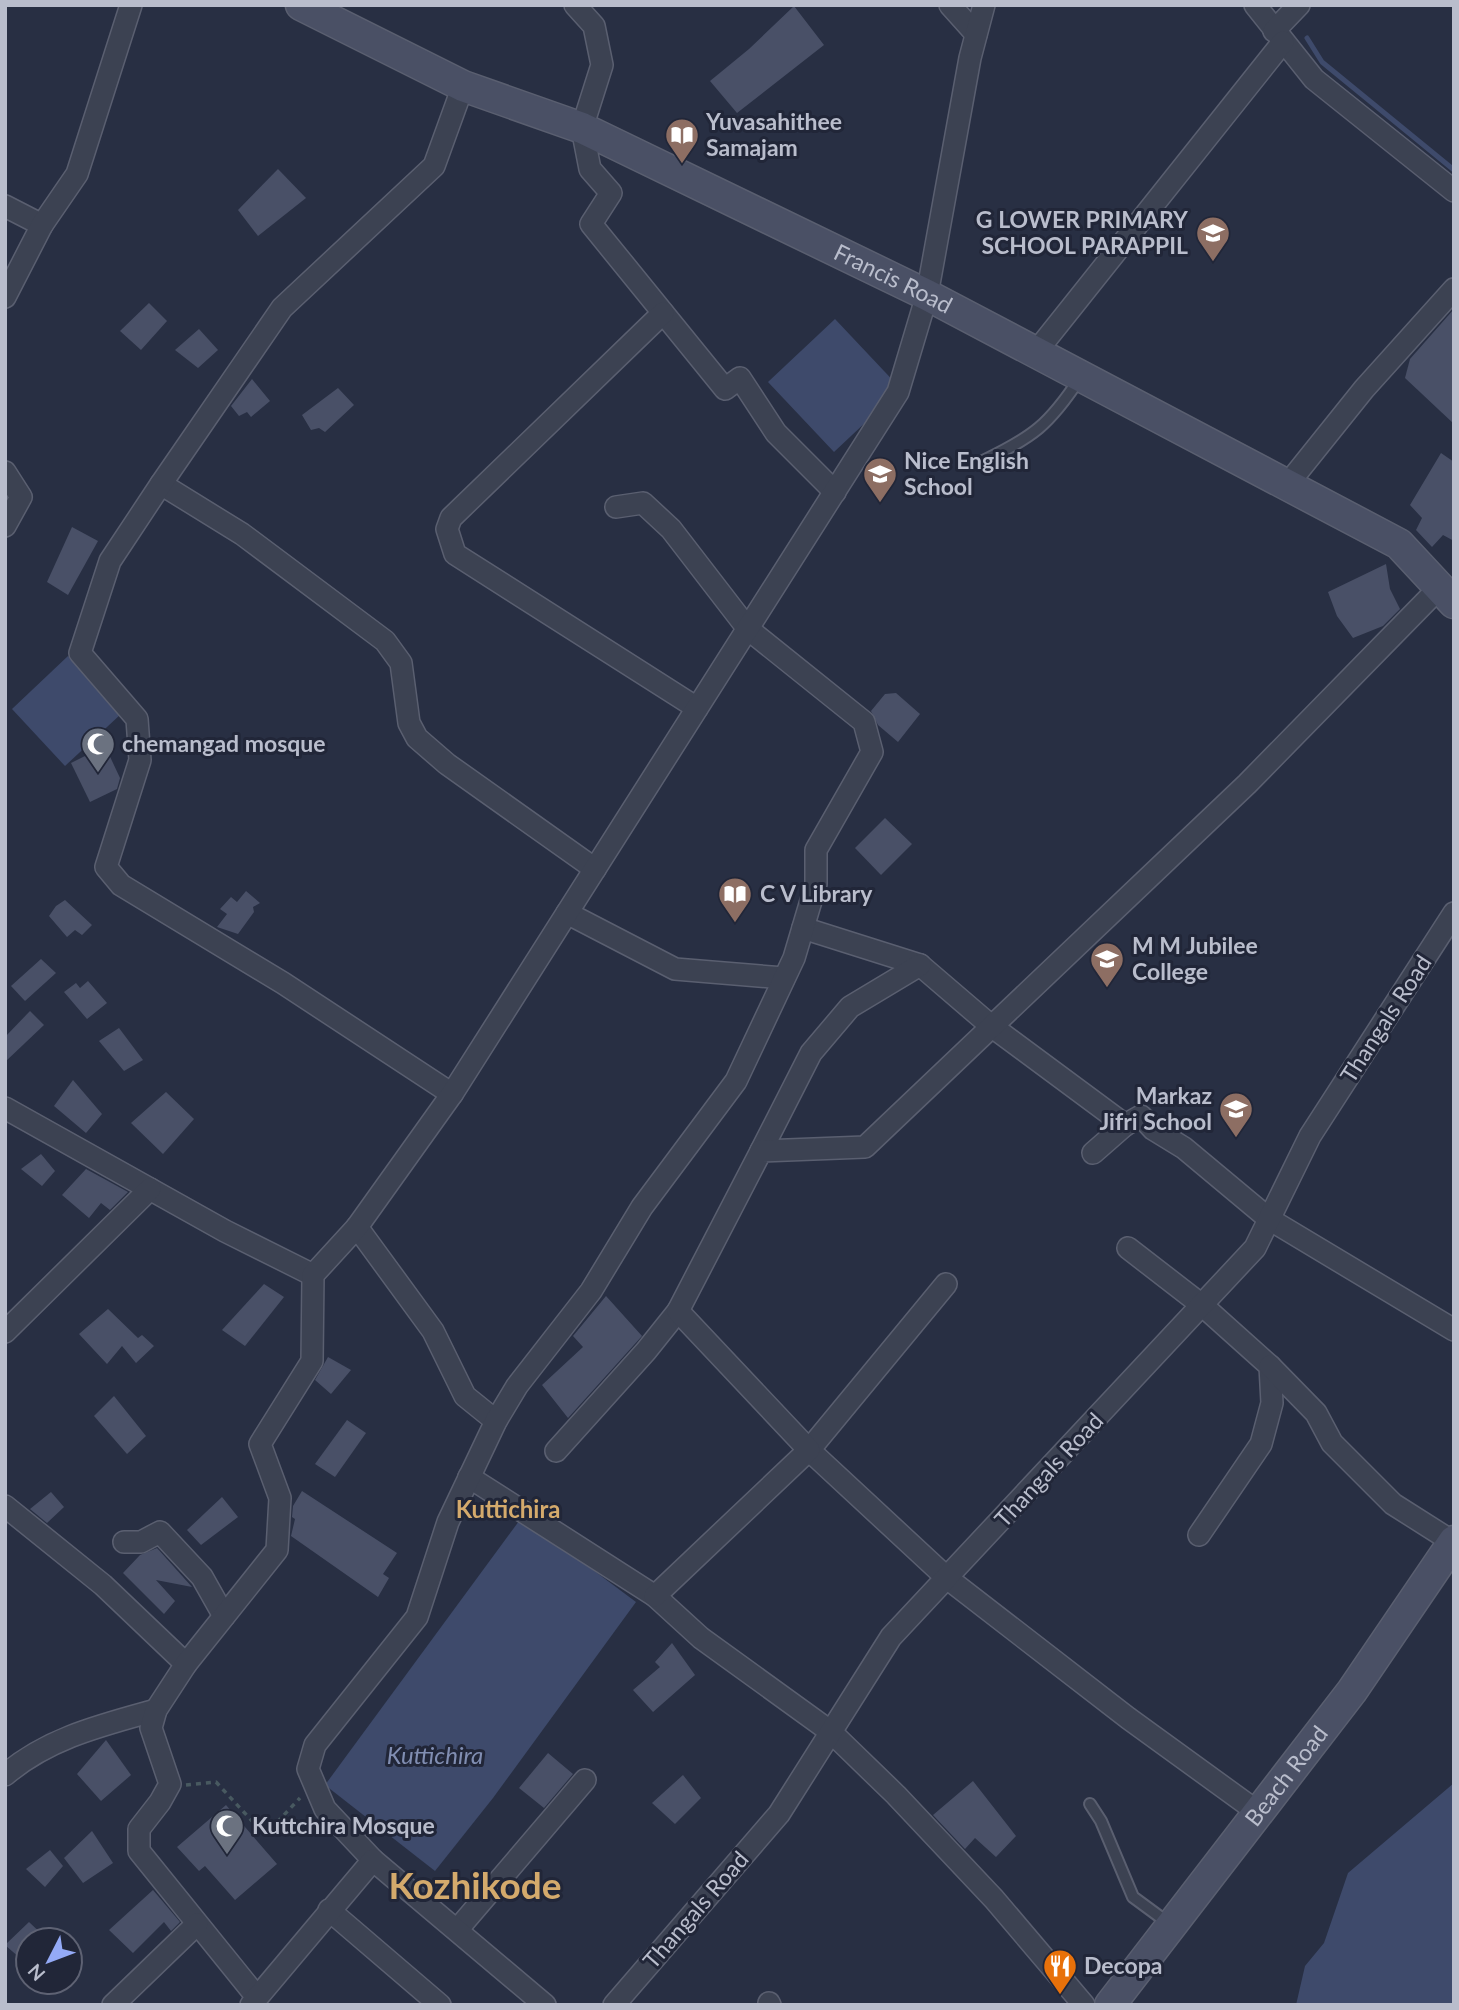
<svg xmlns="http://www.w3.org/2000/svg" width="1459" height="2010" font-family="Lato,sans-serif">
	<rect width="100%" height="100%" fill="#282f43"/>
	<g fill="#3e4a6b">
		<polygon points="835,319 901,389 834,452 768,382"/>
		<polygon points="68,656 121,714 65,766 12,709"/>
		<polygon points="522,1517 636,1602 493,1798 435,1871 325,1785"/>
		<polygon points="1454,1783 1454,2005 1296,2005 1305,1966 1324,1943 1348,1873"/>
	</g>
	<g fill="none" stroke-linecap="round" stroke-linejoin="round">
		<polyline stroke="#3e4a6b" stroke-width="5" points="1307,38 1322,62 1454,170"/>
	</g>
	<g fill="#495067">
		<polygon points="794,6 824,45 737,113 710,81 749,49"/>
		<polygon points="278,169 306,198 258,236 238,210"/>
		<polygon points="149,303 167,321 141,350 120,331"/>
		<polygon points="1454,309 1454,424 1405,378 1410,359"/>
		<polygon points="199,329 218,350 198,368 175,350"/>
		<polygon points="252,379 270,401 251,417 247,412 239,416 231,406"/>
		<polygon points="338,388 354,405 325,432 319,428 311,430 302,415"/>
		<polygon points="1441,453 1454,462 1454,541 1443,535 1432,547 1416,530 1422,518 1410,505"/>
		<polygon points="72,527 98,541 68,595 47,582"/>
		<polygon points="1386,564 1390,589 1400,609 1383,626 1353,638 1337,616 1328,592"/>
		<polygon points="896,693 920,714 898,742 878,725 871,711 885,694"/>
		<polygon points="105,746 120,778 117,789 90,802 71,763"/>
		<polygon points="885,818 912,844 881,875 855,848"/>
		<polygon points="246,891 260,903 253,907 254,912 238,934 217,927 227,914 220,909 231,897 237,902"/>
		<polygon points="65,900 92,925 82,935 75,930 67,937 49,916 56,906"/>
		<polygon points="41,959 56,973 25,1001 11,986"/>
		<polygon points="88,981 107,1003 87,1019 64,992 76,983 80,988"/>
		<polygon points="30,1011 44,1025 5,1062 5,1037"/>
		<polygon points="119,1028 143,1060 124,1071 99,1041"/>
		<polygon points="73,1080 102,1114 86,1133 54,1106"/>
		<polygon points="166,1092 194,1119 163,1154 131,1123"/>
		<polygon points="41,1154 55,1171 42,1186 21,1169"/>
		<polygon points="86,1169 128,1192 110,1210 101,1203 89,1218 62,1195"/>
		<polygon points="264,1284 284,1297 245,1346 222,1330"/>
		<polygon points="606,1296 642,1336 568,1418 542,1385 583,1347 573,1336"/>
		<polygon points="108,1309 138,1338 142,1335 154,1346 136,1363 122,1346 107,1364 79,1334"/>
		<polygon points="328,1357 351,1370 331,1394 315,1380"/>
		<polygon points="114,1396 146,1436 127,1454 94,1416"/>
		<polygon points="347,1420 366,1433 335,1477 315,1464"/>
		<polygon points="302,1491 397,1553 383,1574 389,1578 378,1597 291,1536 295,1519 292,1517 293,1506"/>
		<polygon points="51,1492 64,1507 47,1523 30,1509"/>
		<polygon points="222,1497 238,1517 201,1545 187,1530"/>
		<polygon points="157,1548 192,1587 156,1580 175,1601 164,1614 123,1573 140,1555"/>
		<polygon points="672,1643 695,1675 653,1712 633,1690 660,1667 655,1662"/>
		<polygon points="106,1740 131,1775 101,1801 77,1774"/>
		<polygon points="548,1753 573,1774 544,1808 519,1788"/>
		<polygon points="683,1775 701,1798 675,1824 652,1803"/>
		<polygon points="973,1781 1016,1836 996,1857 975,1838 965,1849 933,1815"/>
		<polygon points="226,1805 277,1864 235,1900 205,1866 199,1871 177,1847"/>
		<polygon points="92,1831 113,1863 83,1883 64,1858"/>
		<polygon points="50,1850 63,1866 45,1887 26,1869"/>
		<polygon points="153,1890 180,1922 171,1931 164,1922 133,1953 109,1930"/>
		<polygon points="29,1922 48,1940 28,1940 28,1965 5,1945"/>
	</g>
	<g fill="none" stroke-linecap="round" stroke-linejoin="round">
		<g stroke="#5a5f70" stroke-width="14">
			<g id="service">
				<path d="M 983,461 C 1033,437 1049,425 1080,378"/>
				<polyline points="1090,1804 1101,1821 1133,1897 1171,1925"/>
			</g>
		</g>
		<g stroke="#5a5f70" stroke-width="24">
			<g id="minor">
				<polyline points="575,5 594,26 602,65 582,128 590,169 611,193 591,224 725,389 740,378 776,433 835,492"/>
				<polyline points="950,5 976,34"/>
				<polyline points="1255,5 1314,79 1454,191"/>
				<polyline points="1274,31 1299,5"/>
				<polyline points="5,206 42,225"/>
				<polyline points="5,297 42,225 77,174 131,5"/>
				<polyline points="663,313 451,518 447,529 455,554 697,708"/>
				<polyline points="1036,352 1283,42"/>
				<polyline points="5,472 21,497 5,526"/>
				<polyline points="161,484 242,534 385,641 401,663 409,723 417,738 447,764 595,869"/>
				<polyline points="1287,485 1364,389 1454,289"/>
				<polyline points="567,913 675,969 784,978"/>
				<polyline points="803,928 920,965 990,1025 1125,1125"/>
				<polyline points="452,1094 283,983 121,885 106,867 140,760 137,719 80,653 110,561 161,484 282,308 434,166 463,86"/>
				<polyline points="5,1108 225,1231 313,1275"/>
				<polyline points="761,1151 811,1053 850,1007 920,965"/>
				<polyline points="1093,1153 1125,1125 1141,1116 1153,1129 1184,1148 1269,1219 1454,1330"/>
				<polyline points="357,1227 433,1331 465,1396 496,1421"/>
				<polyline points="1128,1248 1203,1306 1270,1366 1272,1403 1261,1444 1199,1535"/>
				<polyline points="946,1284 809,1450 947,1578 1128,1718 1259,1813"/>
				<polyline points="5,1332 150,1189"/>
				<polyline points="1270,1366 1316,1413 1332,1443 1393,1504 1453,1542"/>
				<polyline points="556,1451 646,1351 678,1311"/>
				<polyline points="469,1477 655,1596 701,1638 831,1732 896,1795 994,1899 1084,2005"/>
				<polyline points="5,1506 103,1585 186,1664"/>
				<polyline points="124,1542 141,1542 160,1532 202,1577 224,1616"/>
				<polyline points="655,1596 809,1450 678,1311 761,1151 865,1147 1247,784 1441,586"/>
				<path d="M 5,1775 C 48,1738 102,1725 156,1710"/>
				<polyline points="373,1860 325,1809 308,1769 315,1745 417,1617 448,1522 496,1421 517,1386 591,1291 642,1207 736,1081 794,958 816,884 816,850 872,752 864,722 748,629 671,529 643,503 616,507"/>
				<polyline points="329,1910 440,2005"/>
				<polyline points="457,1930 585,1780"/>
				<polyline points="256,1996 139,1851 139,1829 160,1802 170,1784 151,1728 156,1710 186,1664 277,1550 280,1498 260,1444 312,1361 313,1275 357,1227 452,1094 898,392 927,295 970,58 984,5"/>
				<polyline points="769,2003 770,2005"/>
				<polyline points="113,2005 197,1924"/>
				<polyline points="251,2005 373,1860 545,2005"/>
				<polyline points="614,2005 779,1814 891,1637 1255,1248 1310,1136 1454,913"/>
			</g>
		</g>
		<g stroke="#5a5f70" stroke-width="33">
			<g id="secondary">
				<path id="s1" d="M 301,5 L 463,86 L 582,128 L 927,295 L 1399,544 L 1454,603"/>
				<path id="s2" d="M 1110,2005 L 1352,1691 L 1454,1541"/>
			</g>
		</g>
		<polyline stroke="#485960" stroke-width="3.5" stroke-dasharray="5 5" stroke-linecap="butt" points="186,1785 216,1782 265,1835 300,1798"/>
		<use href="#service" stroke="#3c4252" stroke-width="10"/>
		<use href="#minor" stroke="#3c4252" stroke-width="21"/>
		<use href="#secondary" stroke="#4a5065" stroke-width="30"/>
	</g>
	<defs>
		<g id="library-pin" transform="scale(1.75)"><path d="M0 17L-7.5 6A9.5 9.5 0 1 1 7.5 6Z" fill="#8d6e63" stroke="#212638"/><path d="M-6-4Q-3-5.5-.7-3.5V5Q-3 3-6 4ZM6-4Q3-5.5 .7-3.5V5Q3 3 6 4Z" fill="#fff"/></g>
		<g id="school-pin" transform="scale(1.75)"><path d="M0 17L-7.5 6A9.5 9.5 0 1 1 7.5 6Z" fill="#8d6e63" stroke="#212638"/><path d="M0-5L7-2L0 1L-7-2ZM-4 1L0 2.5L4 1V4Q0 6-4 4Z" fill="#fff"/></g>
		<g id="mosque-pin" transform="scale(1.75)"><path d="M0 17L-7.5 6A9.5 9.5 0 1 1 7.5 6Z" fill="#6b7280" stroke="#212638"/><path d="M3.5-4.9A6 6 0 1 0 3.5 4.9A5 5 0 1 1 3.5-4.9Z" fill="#fff"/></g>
		<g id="university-pin" transform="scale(1.75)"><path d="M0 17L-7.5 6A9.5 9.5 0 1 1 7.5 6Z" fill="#8d6e63" stroke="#212638"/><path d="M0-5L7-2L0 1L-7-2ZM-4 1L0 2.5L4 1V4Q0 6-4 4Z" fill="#fff"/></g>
		<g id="restaurant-pin" transform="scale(1.75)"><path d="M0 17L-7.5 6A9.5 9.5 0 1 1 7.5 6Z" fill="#e8710a" stroke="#212638"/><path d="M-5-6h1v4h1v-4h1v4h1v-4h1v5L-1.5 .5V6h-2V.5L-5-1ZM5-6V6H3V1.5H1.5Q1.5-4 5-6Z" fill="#fff"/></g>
	</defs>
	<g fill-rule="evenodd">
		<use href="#library-pin" x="682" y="135"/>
		<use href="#school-pin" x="1213" y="233"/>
		<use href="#school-pin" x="880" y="474"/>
		<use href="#mosque-pin" x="98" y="744"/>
		<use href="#library-pin" x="735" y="894"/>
		<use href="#university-pin" x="1107" y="959"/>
		<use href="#school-pin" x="1236" y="1109"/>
		<use href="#mosque-pin" x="227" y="1826"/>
		<use href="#restaurant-pin" x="1060" y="1966"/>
	</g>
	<g text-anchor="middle" stroke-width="6" stroke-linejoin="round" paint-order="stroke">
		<g font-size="23" font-weight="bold" fill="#b9bdcc" stroke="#212638" text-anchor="start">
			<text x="706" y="130">Yuvasahithee<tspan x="706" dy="26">Samajam</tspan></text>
			<text x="1188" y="228" text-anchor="end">G LOWER PRIMARY<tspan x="1188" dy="26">SCHOOL PARAPPIL</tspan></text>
			<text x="904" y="469">Nice English<tspan x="904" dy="26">School</tspan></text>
			<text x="122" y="752">chemangad mosque</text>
			<text x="760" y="902">C V Library</text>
			<text x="1132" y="954">M M Jubilee<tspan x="1132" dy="26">College</tspan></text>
			<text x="1212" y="1104" text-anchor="end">Markaz<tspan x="1212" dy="26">Jifri School</tspan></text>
			<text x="252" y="1834">Kuttchira Mosque</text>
			<text x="1084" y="1974">Decopa</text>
		</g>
		<g font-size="23" fill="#b9bdcc" stroke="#212638">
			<text dy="8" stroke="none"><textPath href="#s1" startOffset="653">Francis Road</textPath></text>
			<text transform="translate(1386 1019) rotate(-57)" y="8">Thangals Road</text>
			<text transform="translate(1049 1470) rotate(-47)" y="8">Thangals Road</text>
			<text dy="8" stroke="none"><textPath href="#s2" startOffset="289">Beach Road</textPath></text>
			<text transform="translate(696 1910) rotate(-49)" y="8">Thangals Road</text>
		</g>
		<g font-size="24" font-weight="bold" fill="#d4aa6c" stroke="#212638">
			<text x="508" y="1518">Kuttichira</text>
		</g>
		<g font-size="24" font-style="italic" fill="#818eb2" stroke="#212638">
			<text x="435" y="1764">Kuttichira</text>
		</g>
		<g font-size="37" font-weight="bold" fill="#d4aa6c" stroke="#212638">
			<text x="475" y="1899">Kozhikode</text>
		</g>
	</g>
	<rect width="1459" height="2010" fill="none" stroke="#b9bdcc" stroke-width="14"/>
	<g transform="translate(49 1961) rotate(228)"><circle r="33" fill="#212638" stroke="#5e6273" stroke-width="2"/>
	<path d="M0-5L12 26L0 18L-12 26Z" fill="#94aaf6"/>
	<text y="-10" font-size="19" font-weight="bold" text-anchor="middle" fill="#b9bdcc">N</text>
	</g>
</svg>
